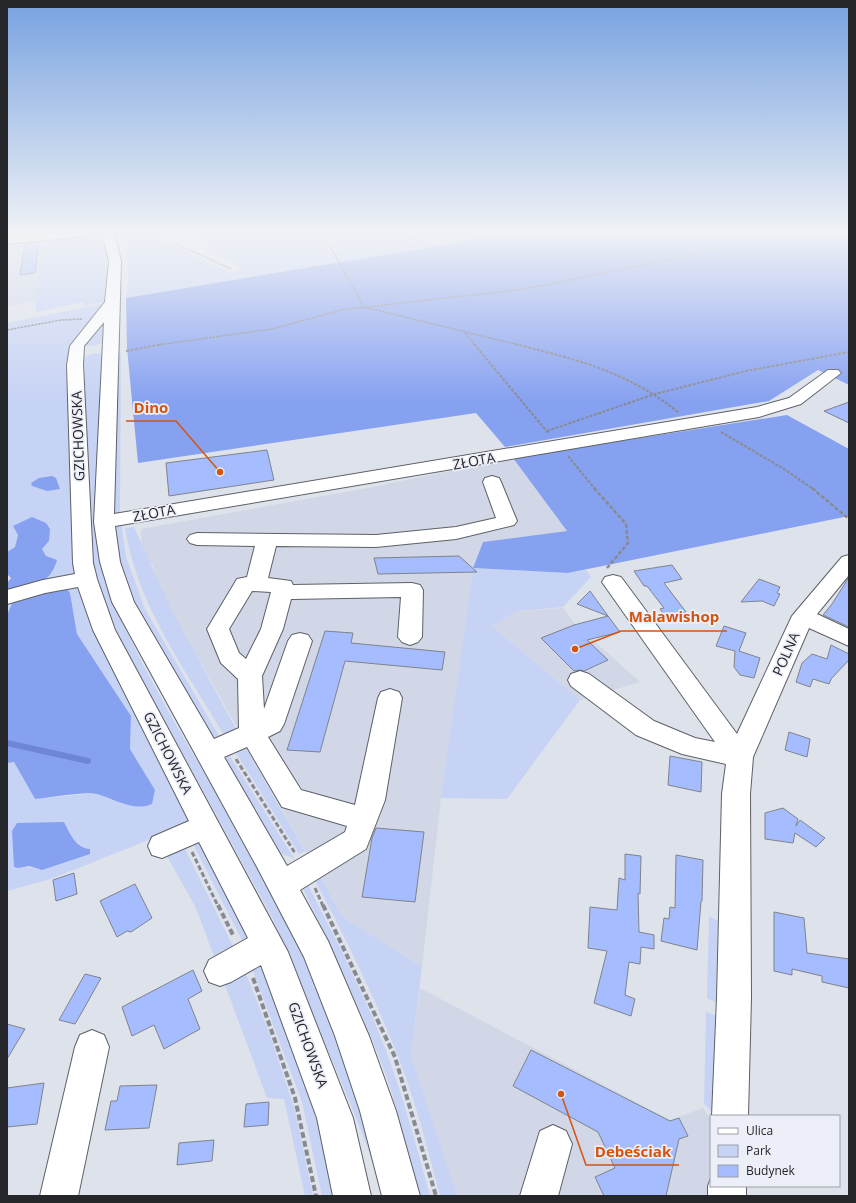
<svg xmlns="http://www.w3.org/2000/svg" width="856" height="1203" font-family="'Open Sans',sans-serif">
	<rect width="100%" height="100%" fill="#dee2eb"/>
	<g fill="#d1d7e7">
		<polygon points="43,239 35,301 7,307 7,242"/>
		<polygon points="513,458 567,531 483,542 473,568 441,798 422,967 341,916 210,679 167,606 152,564 142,555 141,529 368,488"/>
		<polygon points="563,608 574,623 640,682 580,700 492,626 517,611"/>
		<polygon points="420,988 670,1120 703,1108 711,1120 711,1171 709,1196 457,1196 411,1057"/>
	</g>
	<g fill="#c7d3f5" fill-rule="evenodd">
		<path d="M 118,232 L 144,232 L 173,244 L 229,273 L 244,269 L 205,250 L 201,232 L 318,232 L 330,254 L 339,252 L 326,232 L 392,232 L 411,242 L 419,241 L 402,232 L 521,232 L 126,298 C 130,277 128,252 118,232 Z"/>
		<polygon points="90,235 104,238 108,250 104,302 85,306 83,302 37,312 35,300 43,239"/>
		<path d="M 102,304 L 68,368 L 72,554 L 79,589 L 102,649 L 193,822 L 51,879 L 7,891 L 7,763 L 14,762 L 35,799 L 95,793 L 134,806 L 155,790 L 130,749 L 131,716 L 77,634 L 70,593 L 67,589 L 60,588 L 13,601 L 7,615 L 7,592 L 46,556 L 42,549 L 49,541 L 13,526 L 18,535 L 15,547 L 7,552 L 7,323 ZM 17,823 L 73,839 L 85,849 L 42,870 L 23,866 Z"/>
		<polygon points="104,323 103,342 95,346 86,345 86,344 99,326"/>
		<path d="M 98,353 L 103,355 L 98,545 C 105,592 126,630 147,672 C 185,745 231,814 270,887 C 305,955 334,1026 358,1098 C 369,1130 375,1164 382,1196 L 373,1162 L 350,1103 L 273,919 L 120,639 L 98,585 L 90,545 L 83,358 L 91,354 Z"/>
		<polygon points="120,353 121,354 120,514 126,557 145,609 219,736 210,738 141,620 120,569 113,533 118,354"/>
		<path d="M 134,527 L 170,607 L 236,729 L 224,735 C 185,669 137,605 125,528 Z"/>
		<polygon points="473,568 568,573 586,570 591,577 563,607 517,611 492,626 580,700 507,799 441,798"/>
		<polygon points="246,748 305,851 299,854 236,753"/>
		<polygon points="229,755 294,858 278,853 225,761"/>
		<polygon points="199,838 252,942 247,950 192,842"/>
		<polygon points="184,847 236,952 216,961 195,906 167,856"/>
		<path d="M 317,870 L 341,916 L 422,967 L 411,1057 L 457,1196 L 440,1196 C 428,1150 416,1103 399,1059 C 374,996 344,934 312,875 Z"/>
		<path d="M 306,881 C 333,934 361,987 383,1043 C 402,1092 416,1144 430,1196 L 419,1196 C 409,1157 400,1117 387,1078 C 363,1013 333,951 303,889 Z"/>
		<polygon points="709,916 718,921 716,1002 707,998"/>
		<polygon points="262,959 306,1076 339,1196 322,1196 302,1102 250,963"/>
		<polygon points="243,966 269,1032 295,1110 313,1196 305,1196 284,1099 267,1098 222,977"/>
		<polygon points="706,1012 717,1016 717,1116 704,1104"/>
	</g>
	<g fill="#87a1f1">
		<polygon points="521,232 849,232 849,385 818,370 769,401 505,447 476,413 138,463 127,348 126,298"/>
		<polygon points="787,415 849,449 849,516 568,573 473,568 483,542 567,531 513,458"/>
		<polygon points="52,476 56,478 60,489 47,491 32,486 31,483 39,478"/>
		<path d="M 32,517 L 46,523 L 50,529 L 49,541 L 42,549 L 46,556 L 57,560 C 50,586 30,586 7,592 L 7,583 L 11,578 L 7,574 L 7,552 L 15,547 L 18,535 L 13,526 Z"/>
		<path d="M 60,588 L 67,589 L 70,593 L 77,634 L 131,716 L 130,749 L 155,790 L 152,804 C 133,812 115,799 97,794 C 87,791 48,798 35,799 L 14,762 L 7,763 L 7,615 L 13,601 Z"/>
		<path d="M 64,822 C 70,834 76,848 90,849 L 90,854 L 42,870 L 29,866 L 18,868 L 14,867 L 12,831 L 17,823 Z"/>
	</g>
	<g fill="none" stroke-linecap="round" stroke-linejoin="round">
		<polyline stroke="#6e86d4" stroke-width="6" points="7,743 88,761"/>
	</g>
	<g fill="#a5bcfe" stroke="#80838b">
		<polygon points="39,242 35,273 20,275 25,244"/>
		<polygon points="849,402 849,423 824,411"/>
		<polygon points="267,450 274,480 169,496 166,463"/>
		<polygon points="459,556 477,572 378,574 374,558"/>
		<polygon points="672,565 682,579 664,583 686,612 681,613 684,616 668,620 660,609 664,608 647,586 644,586 634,571"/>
		<polygon points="849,577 849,627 823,615 832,604"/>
		<polygon points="759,579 780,587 777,593 780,594 774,606 762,601 741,602"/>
		<polygon points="590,591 608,616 577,604"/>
		<polygon points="608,616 620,632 587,640 608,660 584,671 580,670 574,671 541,638 574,625"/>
		<polygon points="724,626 746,633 739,651 760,658 754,678 740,675 734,667 735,651 716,646"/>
		<polygon points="325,631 353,633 351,643 445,652 442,670 345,661 320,752 287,750"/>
		<polygon points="831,645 849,654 849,660 831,679 829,684 813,679 810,687 796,682 802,663 812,654 827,659"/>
		<polygon points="789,732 810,739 807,757 785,750"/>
		<polygon points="670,756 702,762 701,792 668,785"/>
		<polygon points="783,808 798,819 796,826 800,820 825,838 816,847 795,833 793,843 765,839 765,813"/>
		<polygon points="376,828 424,832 415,902 362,897 372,838"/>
		<polygon points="625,854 641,856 640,894 638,893 639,932 654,935 654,949 641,947 640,964 629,962 625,995 635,999 631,1016 594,1003 607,951 588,948 590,907 617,910 619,878 625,880"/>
		<polygon points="676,855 703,860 702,901 701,901 697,950 661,941 664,918 669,919 670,907 675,908"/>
		<polygon points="74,873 77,894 56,901 53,880"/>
		<polygon points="135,884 152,918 131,932 127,931 117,937 100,901"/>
		<polygon points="774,912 804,918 807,953 849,959 849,988 822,982 822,976 792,969 792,975 774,971"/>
		<polygon points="193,970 202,991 188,999 200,1029 164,1049 154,1025 132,1036 122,1007"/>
		<polygon points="85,974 101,978 82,1012 75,1024 59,1020"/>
		<polygon points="7,1024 25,1029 7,1059"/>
		<polygon points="531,1050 670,1121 679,1118 688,1136 679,1139 666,1196 604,1196 595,1177 615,1168 598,1132 513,1086"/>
		<polygon points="44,1083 37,1124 7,1127 7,1088"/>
		<polygon points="157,1085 149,1128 105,1130 111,1101 117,1101 120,1086"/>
		<polygon points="269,1102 268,1125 244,1127 246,1104"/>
		<polygon points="214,1140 212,1161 177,1165 179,1143"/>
	</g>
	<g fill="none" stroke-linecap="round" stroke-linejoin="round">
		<g stroke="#5d6067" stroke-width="2">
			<g id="minor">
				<polygon points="55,232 102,232 96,235 7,244 7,236"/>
				<path d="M 102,232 L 114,232 L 121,261 L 114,514 L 757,407 L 789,398 L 828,370 L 838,370 L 841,373 L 801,404 L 759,417 L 115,526 L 120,562 L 134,602 L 214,739 L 239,728 L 238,679 L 221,663 L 207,629 L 237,579 L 247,577 L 255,546 L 197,545 L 190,543 L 187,539 L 190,535 L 197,533 L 376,535 L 456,527 L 496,518 L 483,482 L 485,478 L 492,476 L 499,478 L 501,482 L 517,521 L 514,525 L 456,539 L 376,547 L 276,546 L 268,578 L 291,581 L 293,585 L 412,583 L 420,585 L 423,590 L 422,637 L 418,642 L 410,645 L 402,642 L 398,637 L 401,597 L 291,599 L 283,629 L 262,676 L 264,709 L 288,641 L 292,635 L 300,633 L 308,635 L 312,641 L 284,724 L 280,731 L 268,737 L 301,790 L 355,805 L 378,698 L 381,692 L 390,689 L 399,692 L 402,698 L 385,800 L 366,849 L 300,890 L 328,941 L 369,1036 L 396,1111 L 420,1196 L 382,1196 L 360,1111 L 335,1036 L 304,957 L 257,867 L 112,602 L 100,562 L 94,522 L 104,322 L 84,346 L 83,365 L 93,563 L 97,579 L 115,630 L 288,952 L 353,1118 L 371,1196 L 333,1196 L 317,1118 L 261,965 L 231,982 L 220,986 L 209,982 L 204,971 L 209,960 L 248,938 L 199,842 L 162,858 L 152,855 L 148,846 L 152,837 L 189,821 L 93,630 L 78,587 L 45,593 L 7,604 L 7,590 L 43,580 L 75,574 L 73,563 L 67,365 L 70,346 L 105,302 L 109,261 ZM 252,591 L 271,592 L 261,629 L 246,659 L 239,653 L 229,629 ZM 247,747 L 282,807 L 347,826 L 345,832 L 287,866 L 224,757 Z"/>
				<polygon points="849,555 849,575 817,614 849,629 849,646 809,628 753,757 750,794 751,998 748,1116 712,1116 717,998 722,794 726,764 682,754 636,735 571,686 568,680 571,674 580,671 589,674 654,721 695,738 715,742 602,582 605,577 613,575 621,577 737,734 792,616 842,557"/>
				<polygon points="92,1030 104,1035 109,1047 78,1196 40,1196 75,1047 80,1035"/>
				<polygon points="553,1125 566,1131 572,1144 558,1196 520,1196 540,1131"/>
				<polygon points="711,1178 711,1186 746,1186 746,1196 708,1196 708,1186"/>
			</g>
		</g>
		<g stroke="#888a91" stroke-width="1.5" stroke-dasharray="2.5 1" stroke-linecap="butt">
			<polyline points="322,232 364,307 519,345"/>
			<polyline points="399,232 413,240"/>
			<polyline points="172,242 231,269"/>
			<polyline points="7,330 61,320 83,319"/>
			<polyline points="465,333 475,345"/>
			<polyline points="157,345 272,329 341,310 516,290 551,284 685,256 711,247 739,232"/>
		</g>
		<g stroke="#888a91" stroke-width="2" stroke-dasharray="3 1.5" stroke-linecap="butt">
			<polyline points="474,344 549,434"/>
			<path d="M 515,344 C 578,360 626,371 678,412"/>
			<polyline points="126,351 163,344"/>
			<polyline points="547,431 655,394 746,371 849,352"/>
			<polyline points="721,432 784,469 813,489"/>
			<polyline points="568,456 595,489"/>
		</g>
		<g stroke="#888a91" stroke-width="2.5" stroke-dasharray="4 2" stroke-linecap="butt">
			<polyline points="594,488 626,524 628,543 607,568"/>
			<polyline points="812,488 849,519"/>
		</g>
		<g stroke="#888a91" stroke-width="3" stroke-dasharray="5 2.5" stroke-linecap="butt">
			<polyline points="236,759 295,853"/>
			<polyline points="192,852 218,906"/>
			<polyline points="315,888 323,906"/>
		</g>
		<g stroke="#888a91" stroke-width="4" stroke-dasharray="6 3" stroke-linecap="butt">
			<polyline points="218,905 234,937"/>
			<polyline points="323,905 395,1057 436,1196"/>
			<polyline points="253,978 295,1098 316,1196"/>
		</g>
		<use href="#minor" fill="#fff" fill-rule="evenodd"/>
	</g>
	<linearGradient id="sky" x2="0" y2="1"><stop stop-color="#77a2e0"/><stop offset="0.58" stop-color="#f0f2f6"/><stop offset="1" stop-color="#f0f2f6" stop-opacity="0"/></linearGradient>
	<rect width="856" height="401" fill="url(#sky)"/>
	<g text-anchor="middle" stroke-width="3.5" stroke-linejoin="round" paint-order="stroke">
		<g font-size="14" fill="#252629" stroke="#eceff8">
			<text transform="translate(78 436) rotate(-92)" y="5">GZICHOWSKA</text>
			<text transform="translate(474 461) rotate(-10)" y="5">ZŁOTA</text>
			<text transform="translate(154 513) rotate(-10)" y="5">ZŁOTA</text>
			<text transform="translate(786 654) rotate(-66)" y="5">POLNA</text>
			<text transform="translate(168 753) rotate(63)" y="5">GZICHOWSKA</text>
			<text transform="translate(308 1045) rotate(70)" y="5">GZICHOWSKA</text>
		</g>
	</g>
	<path fill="none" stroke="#d4540f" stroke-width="1.5" d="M220 472L176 421H126M575 649L621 631H727M561 1094L586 1165H679"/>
	<g fill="#d4540f" stroke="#eceff8" stroke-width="1.5">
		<circle cx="220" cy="472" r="4"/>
		<circle cx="575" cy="649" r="4"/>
		<circle cx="561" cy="1094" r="4"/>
	</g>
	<g font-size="15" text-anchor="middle" font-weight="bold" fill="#d4540f" stroke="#eceff8" stroke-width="3.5" stroke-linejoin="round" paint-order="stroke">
		<text x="151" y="413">Dino</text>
		<text x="674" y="622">Malawishop</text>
		<text x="633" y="1157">Debeściak</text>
	</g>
	<rect width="856" height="1203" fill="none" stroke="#252629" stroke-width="16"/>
	<rect x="710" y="1115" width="130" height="72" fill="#eceff8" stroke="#9c9fa5"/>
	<rect x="718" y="1128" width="20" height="6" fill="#ffffff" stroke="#9c9fa5"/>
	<text x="746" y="1135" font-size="12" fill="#252629">Ulica</text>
	<rect x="718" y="1145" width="20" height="12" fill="#c7d3f5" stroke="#9c9fa5"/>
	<text x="746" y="1155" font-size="12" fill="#252629">Park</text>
	<rect x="718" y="1165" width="20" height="12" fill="#a5bcfe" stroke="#9c9fa5"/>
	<text x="746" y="1175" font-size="12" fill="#252629">Budynek</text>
</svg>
